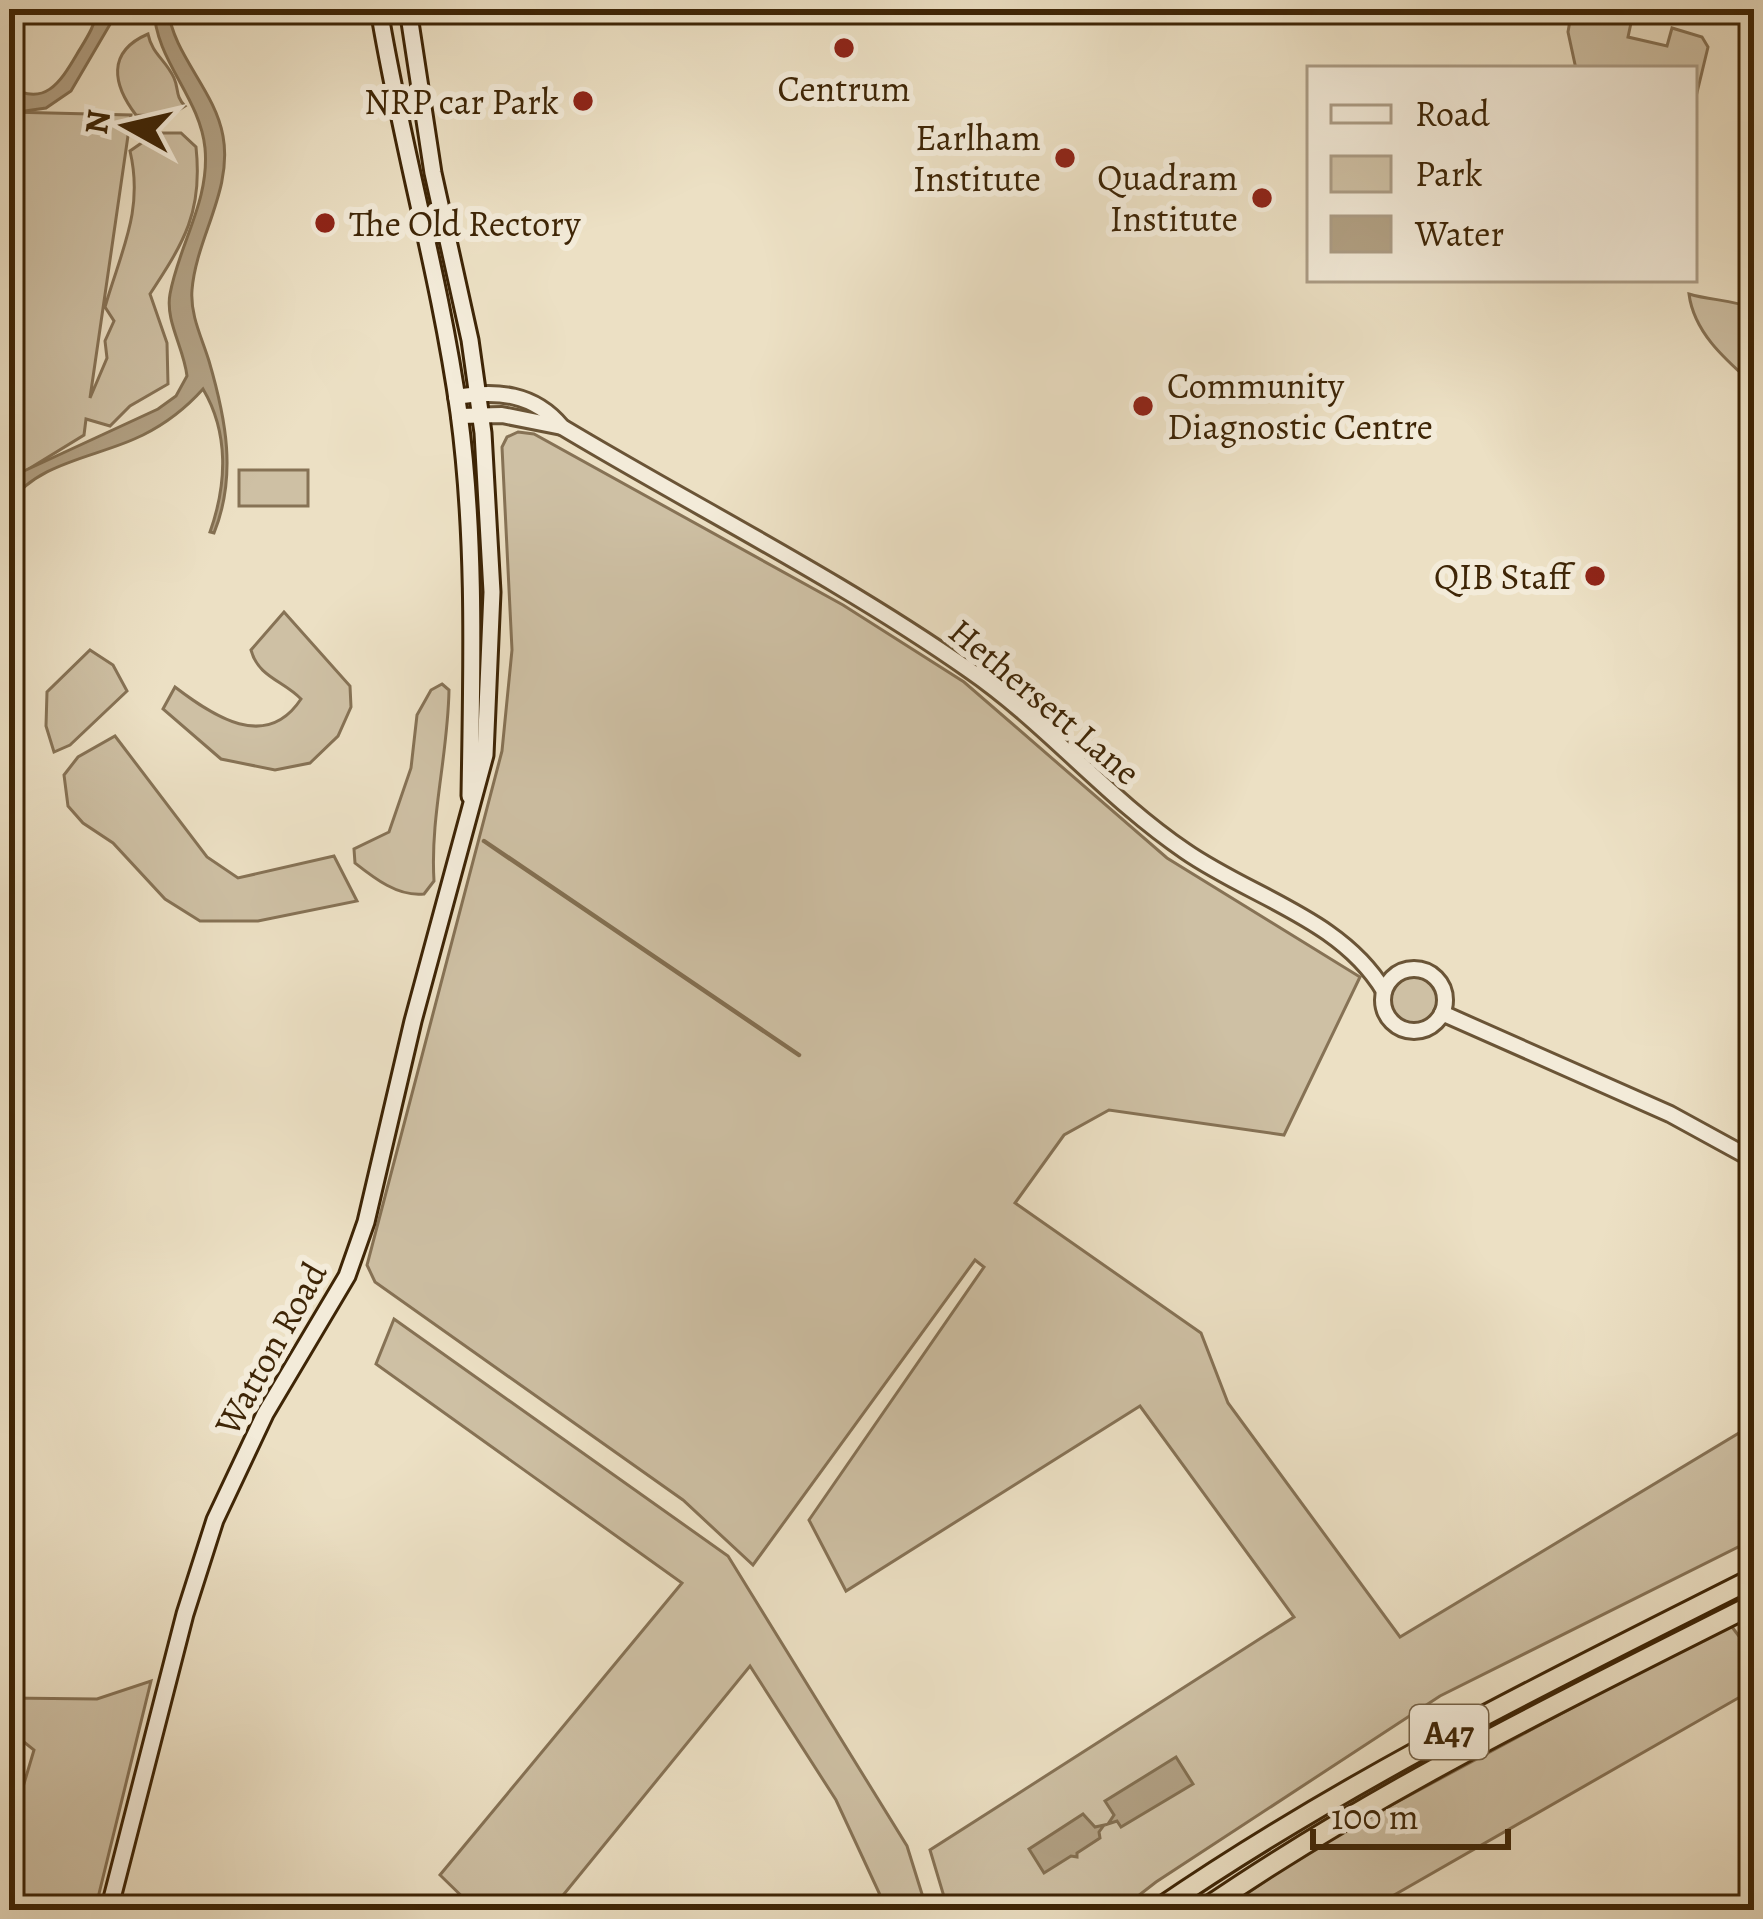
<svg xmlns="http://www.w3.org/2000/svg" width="1763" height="1919" font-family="Alegreya,serif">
	<rect width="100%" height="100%" fill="#ece0c4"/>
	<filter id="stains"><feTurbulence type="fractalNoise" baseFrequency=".00167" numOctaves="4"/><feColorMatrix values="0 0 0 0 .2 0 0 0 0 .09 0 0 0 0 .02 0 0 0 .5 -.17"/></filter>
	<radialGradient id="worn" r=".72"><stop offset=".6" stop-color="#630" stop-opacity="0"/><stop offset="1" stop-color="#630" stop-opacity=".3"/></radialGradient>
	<g fill="#cec0a4" stroke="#867255" stroke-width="3">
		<polygon points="1572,9 1634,9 1628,37 1667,46 1672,28 1702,37 1708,47 1694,105 1694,69 1576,69 1568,32"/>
		<path d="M 148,34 C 152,54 166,60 174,78 C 179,89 175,96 185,106 L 169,116 L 136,115 C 113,85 106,52 148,34 Z"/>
		<path d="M 9,112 L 131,115 L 90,398 L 107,358 L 105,341 L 114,321 L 105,307 C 121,251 144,210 130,151 L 156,133 L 181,133 L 196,147 C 203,212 184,242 150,294 L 167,343 L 168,384 L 130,406 L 110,426 L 86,419 L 84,435 L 9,481 Z"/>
		<path d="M 1689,294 C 1712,301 1732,299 1754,309 L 1754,385 C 1726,360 1694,333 1689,294 Z"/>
		<polygon points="518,432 534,434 843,605 964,682 1167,858 1360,977 1284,1135 1109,1110 1064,1135 1015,1203 1201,1333 1228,1403 1400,1637 1754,1424 1754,1539 1440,1696 1156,1882 1120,1910 948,1910 930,1850 1294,1617 1140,1406 846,1591 809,1520 984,1267 975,1260 753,1565 683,1500 375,1282 367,1265 502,751 512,650 502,447 507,437"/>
		<rect x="239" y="470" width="69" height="36"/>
		<path d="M 284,612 L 350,686 L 351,707 L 338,736 L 310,763 L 275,770 L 221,759 L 163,709 L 175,687 C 213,716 266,752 301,699 C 284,681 258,677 251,650 Z"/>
		<polygon points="90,650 113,665 127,691 70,745 54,752 46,726 47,692"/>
		<path d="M 442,684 L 449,690 C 448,755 430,817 434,881 L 424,894 C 398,897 374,878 355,863 L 354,849 L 389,832 L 411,768 L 417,715 L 431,690 Z"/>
		<polygon points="115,736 207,857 238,878 334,856 357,901 258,921 200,921 165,899 113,843 83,823 68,806 64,775 78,757"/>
		<circle cx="1414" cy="1001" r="24"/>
		<polygon points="394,1319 728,1556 907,1846 927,1910 887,1910 836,1800 750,1666 551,1910 476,1910 440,1875 682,1583 376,1364"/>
		<polygon points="1729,1623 1754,1656 1754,1689 1368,1910 1223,1910 1319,1844"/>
		<polygon points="151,1681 95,1910 20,1910 9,1903 9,1834 34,1750 9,1730 9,1698 97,1699"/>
	</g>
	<g fill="#b1a083" stroke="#836f51" stroke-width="3">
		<path d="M 98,9 L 119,9 L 71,91 L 46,108 L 18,112 L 9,107 L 9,86 C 44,108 60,83 77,54 C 86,39 95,26 98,9 Z"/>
		<path d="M 154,9 L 168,9 C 173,55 215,90 223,136 C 233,190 196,238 192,290 C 190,315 202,338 209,361 C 226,419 237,476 214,533 L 210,532 C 227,484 229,433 203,389 C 186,408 167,423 143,435 C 100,457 38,461 9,504 L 9,481 L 24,471 L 158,409 L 176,396 L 187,376 C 184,348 165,321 170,294 C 179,244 210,201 205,148 C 200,97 155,60 154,9 Z"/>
		<polygon points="1176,1757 1193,1784 1121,1827 1117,1821 1108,1824 1114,1815 1105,1801"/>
		<polygon points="1083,1814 1095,1827 1104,1825 1099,1832 1100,1838 1077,1853 1077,1857 1071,1856 1044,1873 1029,1849"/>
	</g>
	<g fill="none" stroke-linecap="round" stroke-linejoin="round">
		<polyline stroke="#836f51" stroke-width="4.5" points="484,841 799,1055"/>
		<g stroke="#6a5436" stroke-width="20">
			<g id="tertiary">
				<path d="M 456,397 C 497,390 534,393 562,427 C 697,508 839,579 969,670 C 1046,723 1107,798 1185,851 C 1251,897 1341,919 1384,991"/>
				<polyline points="459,416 502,415 562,427"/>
				<circle cx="1414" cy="1000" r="31"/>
				<polyline points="1442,1013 1670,1114 1754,1160"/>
			</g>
		</g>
		<g stroke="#3e2506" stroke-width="21">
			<g id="secondary">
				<path d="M 379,9 C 401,144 440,276 459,413 C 476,540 472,669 470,796"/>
				<polyline points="109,1910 185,1614 215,1520 265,1414 347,1276 366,1222 413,1021 485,755 492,592 483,433 470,340 433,173 408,9"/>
			</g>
		</g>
		<g stroke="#3e2506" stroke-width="24">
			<g id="trunk">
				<path d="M 1157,1910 C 1346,1780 1550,1681 1754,1578"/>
				<path d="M 1203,1910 C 1378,1790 1566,1699 1754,1604"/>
			</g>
		</g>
		<use href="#tertiary" stroke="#f3ebd9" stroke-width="14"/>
		<use href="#secondary" stroke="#f3ebd9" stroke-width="15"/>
		<use href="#trunk" stroke="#ece0c4" stroke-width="18"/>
	</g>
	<g fill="#8f2418" stroke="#f3ebd9" stroke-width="4.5">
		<circle cx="844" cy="48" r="12"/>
		<circle cx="583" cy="101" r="12"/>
		<circle cx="1065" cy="158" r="12"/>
		<circle cx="1262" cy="198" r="12"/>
		<circle cx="325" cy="223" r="12"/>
		<circle cx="1143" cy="406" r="12"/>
		<circle cx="1595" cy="576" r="12"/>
	</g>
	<g text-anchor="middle" stroke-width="12" stroke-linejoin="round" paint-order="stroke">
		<rect fill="#f3ebd9" stroke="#746045" stroke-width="3" x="1410" y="1705" width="78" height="54" rx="9"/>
		<g font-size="33" font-weight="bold" fill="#3e2506">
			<text x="1449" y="1744">A47</text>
		</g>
		<g font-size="36" fill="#3e2506" stroke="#f3ebd9" text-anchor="end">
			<text x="844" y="101" text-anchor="middle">Centrum</text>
			<text x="559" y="114">NRP car Park</text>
			<text x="1041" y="150">Earlham<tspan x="1041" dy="41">Institute</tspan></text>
			<text x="1238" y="190">Quadram<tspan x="1238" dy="41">Institute</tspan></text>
			<text x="349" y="236" text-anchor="start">The Old Rectory</text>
			<text x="1167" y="398" text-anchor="start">Community<tspan x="1167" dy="41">Diagnostic Centre</tspan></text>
			<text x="1571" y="589">QIB Staff</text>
		</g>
		<g font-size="36" fill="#3e2506" stroke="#f3ebd9">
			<text transform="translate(1045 701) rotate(40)" y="13">Hethersett Lane</text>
			<text transform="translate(270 1348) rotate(-61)" y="13">Watton Road</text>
		</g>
	</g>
	<rect width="1763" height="1919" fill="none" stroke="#ece0c4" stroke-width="48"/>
	<rect x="12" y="12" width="1739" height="1895" fill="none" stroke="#3e2506" stroke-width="6"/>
	<rect x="24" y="24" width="1715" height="1871" fill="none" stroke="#3e2506" stroke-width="3"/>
	<rect x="1307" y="66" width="390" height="216" fill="#f3ebd9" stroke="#ab9c85" stroke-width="3"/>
	<rect x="1331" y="105" width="60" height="18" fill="#f3ebd9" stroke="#ab9c85" stroke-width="3"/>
	<text x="1415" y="126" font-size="36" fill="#3e2506">Road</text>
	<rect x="1331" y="156" width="60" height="36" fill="#cec0a4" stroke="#ab9c85" stroke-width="3"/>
	<text x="1415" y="186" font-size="36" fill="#3e2506">Park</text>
	<rect x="1331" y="216" width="60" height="36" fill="#b1a083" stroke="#ab9c85" stroke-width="3"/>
	<text x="1415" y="246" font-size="36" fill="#3e2506">Water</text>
	<g transform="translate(126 126) rotate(278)" stroke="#f3ebd9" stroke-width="9" paint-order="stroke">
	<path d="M0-9L21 45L0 30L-21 45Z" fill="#3e2506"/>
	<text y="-18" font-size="33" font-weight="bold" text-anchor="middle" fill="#3e2506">N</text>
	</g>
	<path d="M1313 1829v18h195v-18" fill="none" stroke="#3e2506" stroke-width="6"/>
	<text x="1331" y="1829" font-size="36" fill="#3e2506" stroke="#f3ebd9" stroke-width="9" paint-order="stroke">100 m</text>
	<rect width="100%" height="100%" filter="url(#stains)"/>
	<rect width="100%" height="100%" fill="url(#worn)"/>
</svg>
